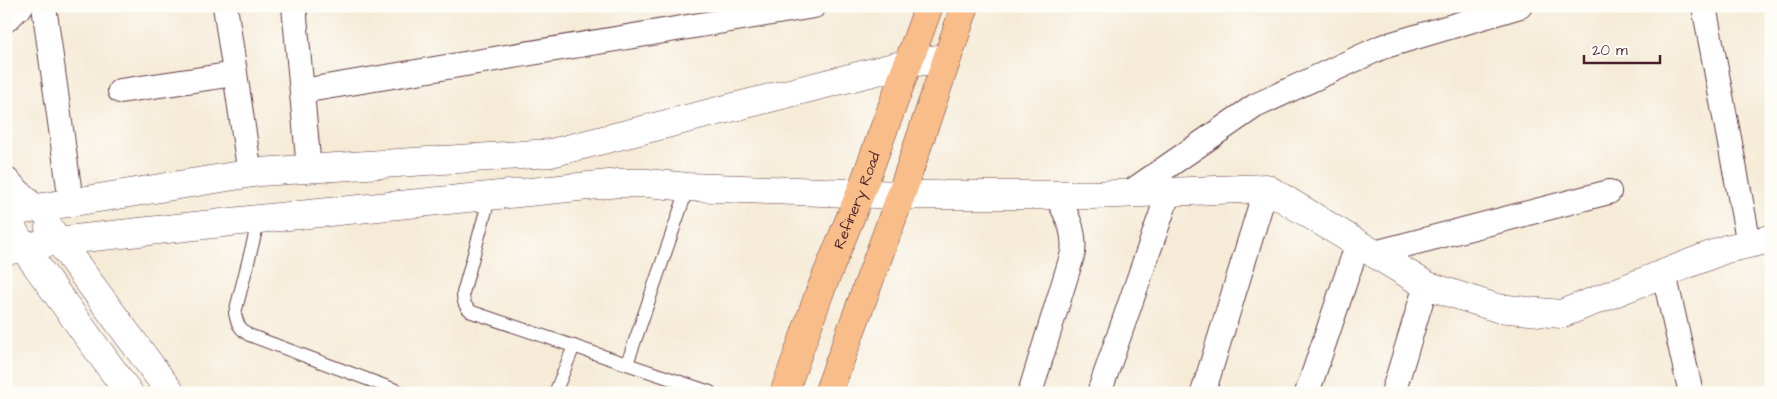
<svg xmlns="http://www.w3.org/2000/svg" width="1777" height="399" font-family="'Architects Daughter',sans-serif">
	<rect width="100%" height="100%" fill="#fdfcf7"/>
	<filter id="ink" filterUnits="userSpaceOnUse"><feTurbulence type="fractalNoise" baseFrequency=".02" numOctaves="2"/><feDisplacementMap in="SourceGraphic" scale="10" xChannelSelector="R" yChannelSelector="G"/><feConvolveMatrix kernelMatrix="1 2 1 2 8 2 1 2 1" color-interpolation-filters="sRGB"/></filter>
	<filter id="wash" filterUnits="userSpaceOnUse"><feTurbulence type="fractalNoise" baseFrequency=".0096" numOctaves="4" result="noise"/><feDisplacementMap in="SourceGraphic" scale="20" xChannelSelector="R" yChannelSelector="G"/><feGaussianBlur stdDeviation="1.12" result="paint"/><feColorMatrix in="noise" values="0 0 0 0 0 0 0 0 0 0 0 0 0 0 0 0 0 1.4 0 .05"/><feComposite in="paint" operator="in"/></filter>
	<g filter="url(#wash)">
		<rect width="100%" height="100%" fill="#f5ebd7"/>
	</g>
	<g filter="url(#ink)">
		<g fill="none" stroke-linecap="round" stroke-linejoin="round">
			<g stroke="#643e45" stroke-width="14">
				<g id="service">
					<path d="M 490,196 L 463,293 C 463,302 465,307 472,312 L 710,392"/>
					<path d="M 259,219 L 235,313 C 237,324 240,329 249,335 L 404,393"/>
					<polyline points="627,364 688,187"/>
					<polyline points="555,393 574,346"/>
				</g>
			</g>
			<g stroke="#643e45" stroke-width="26">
				<g id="minor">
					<polyline points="44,6 71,202"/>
					<polyline points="225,6 250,174"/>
					<polyline points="294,6 309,169"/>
					<polyline points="1704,6 1749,244"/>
					<polyline points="6,20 21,6"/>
					<polyline points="120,91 235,74"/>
					<polyline points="302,91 814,6"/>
					<polyline points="7,180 36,208"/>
					<polyline points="1129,193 1255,106 1382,47 1520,6"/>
					<polyline points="1374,253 1609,192"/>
					<polyline points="1664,274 1691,393"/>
					<path d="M 1030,393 L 1073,253 C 1076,229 1066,215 1056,194"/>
					<polyline points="1099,393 1169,192"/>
					<polyline points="1203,393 1266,188"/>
					<polyline points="1307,393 1358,243"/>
					<polyline points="1393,393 1426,285"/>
				</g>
			</g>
			<g stroke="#643e45" stroke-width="29">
				<g id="tertiary">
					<polyline points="6,213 259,172 551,153 909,63 947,58"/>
					<polyline points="49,228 171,393"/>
					<polyline points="15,233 23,247 129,393"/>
					<polyline points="6,251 57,241 259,219 619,183 647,183 688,187 901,195 1092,195 1266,188 1426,285 1497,308 1561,314 1726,249 1771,239"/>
				</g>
			</g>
			<g stroke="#643e45" stroke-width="29">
				<g id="primary">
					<path id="s1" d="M 784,393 L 819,294 L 860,194 L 929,6"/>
					<polyline points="828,393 901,195 965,6"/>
				</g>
			</g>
			<use href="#service" stroke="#fff" stroke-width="12"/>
			<use href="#minor" stroke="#fff" stroke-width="24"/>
			<use href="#tertiary" stroke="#fff" stroke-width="28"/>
			<use href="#primary" stroke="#f8bd89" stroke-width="28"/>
		</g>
	</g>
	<g text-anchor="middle" stroke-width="5" stroke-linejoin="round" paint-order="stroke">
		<g font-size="15" fill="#4a1f2b" stroke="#fdfcf7">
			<text dy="5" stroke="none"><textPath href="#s1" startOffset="206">Refinery Road</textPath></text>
		</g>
	</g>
	<rect width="1777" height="399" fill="none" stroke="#fdfcf7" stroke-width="25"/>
	<path d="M1584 55v8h76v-8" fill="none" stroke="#4a1f2b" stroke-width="2.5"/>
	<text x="1592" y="55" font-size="15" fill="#4a1f2b" stroke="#fdfcf7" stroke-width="4" paint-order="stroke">20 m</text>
</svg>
